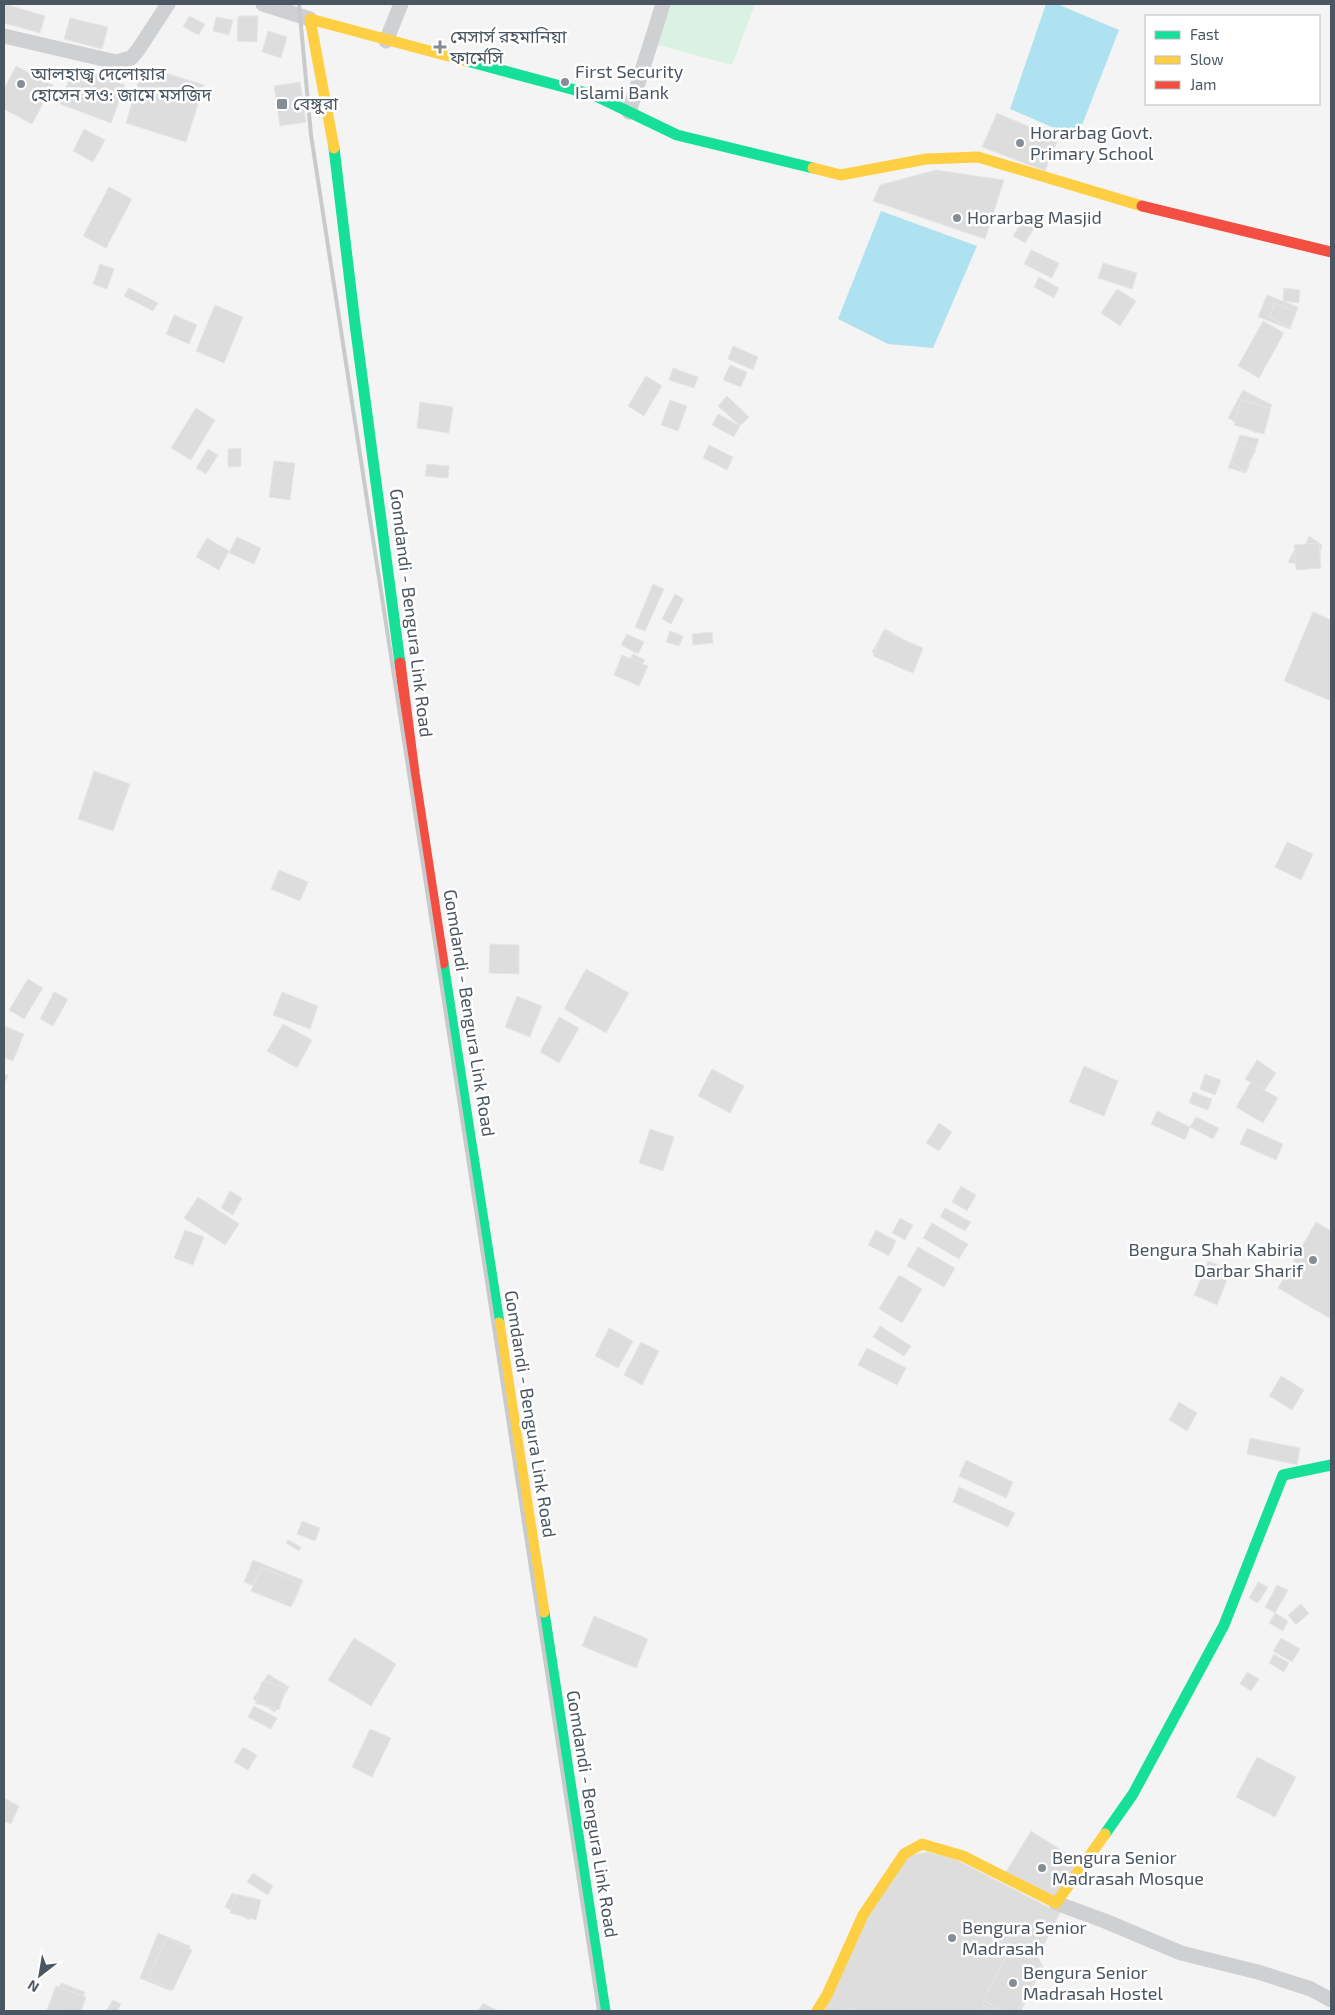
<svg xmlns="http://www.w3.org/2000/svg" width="1335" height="2015" font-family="'Exo 2','Noto Sans Bengali',sans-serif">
	<rect width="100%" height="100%" fill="#f4f4f4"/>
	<polygon fill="#d9f2e3" points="671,4 755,4 732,65 658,45"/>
	<g fill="#aee2f0">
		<polygon points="1046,4 1057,4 1119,30 1077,138 1010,109"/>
		<polygon points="881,211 977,246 933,348 888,344 838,319"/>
	</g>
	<g fill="#ddddde" stroke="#e5e6e7">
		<polygon points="4,4 45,16 40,33 4,23"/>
		<polygon points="189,16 205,24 199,35 183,27"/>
		<polygon points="238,16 258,16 257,42 237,41"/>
		<polygon points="216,17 233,20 229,35 213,31"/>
		<polygon points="70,18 108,27 102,49 64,39"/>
		<polygon points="268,31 287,37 281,58 262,52"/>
		<polygon points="16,66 53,85 32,124 4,109 4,89"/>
		<polygon points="74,66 125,85 111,123 60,104"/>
		<polygon points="143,66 204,85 186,142 126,123"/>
		<polygon points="300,82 306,122 280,126 274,86"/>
		<polygon points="997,113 1058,139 1045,171 982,147"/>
		<polygon points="84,129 105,140 93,162 73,151"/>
		<polygon points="936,170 1004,180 985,239 873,201 880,185"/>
		<polygon points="109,187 132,199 106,248 83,236"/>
		<polygon points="1026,215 1038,222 1025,243 1013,236"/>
		<polygon points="1031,250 1059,263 1052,278 1024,264"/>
		<polygon points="1103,263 1137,273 1132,289 1098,278"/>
		<polygon points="100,264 114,269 107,289 93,284"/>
		<polygon points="1039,277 1059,288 1054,298 1034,287"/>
		<polygon points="129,288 158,303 153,311 124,296"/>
		<polygon points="1284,288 1300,290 1299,303 1283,301"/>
		<polygon points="1117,289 1136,301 1120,326 1101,313"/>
		<polygon points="1267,295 1298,307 1290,329 1258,317"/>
		<polygon points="1275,303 1296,312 1290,327 1269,317"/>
		<polygon points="215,305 243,317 224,363 196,351"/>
		<polygon points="174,315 197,325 189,344 166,334"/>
		<polygon points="1263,321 1284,333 1259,378 1238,366"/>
		<polygon points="733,346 758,357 753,370 728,359"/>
		<polygon points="730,365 747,372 741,387 723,380"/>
		<polygon points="673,368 698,377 694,388 669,380"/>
		<polygon points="646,376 662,386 644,416 628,406"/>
		<polygon points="1243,390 1272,405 1256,433 1228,418"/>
		<polygon points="727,396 749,417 740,426 718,406"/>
		<polygon points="670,400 687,406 678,431 661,425"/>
		<polygon points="1241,400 1271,408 1264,434 1234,425"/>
		<polygon points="420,402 453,407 449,433 417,428"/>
		<polygon points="196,408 215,420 191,460 171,448"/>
		<polygon points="718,414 740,426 734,437 712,425"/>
		<polygon points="1240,435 1259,439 1246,473 1228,468"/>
		<polygon points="1242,442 1256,450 1244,471 1230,462"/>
		<polygon points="709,445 733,457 727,470 703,458"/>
		<polygon points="241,448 241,466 228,467 228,449"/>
		<polygon points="208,449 218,455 206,474 196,468"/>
		<polygon points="274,461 295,463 290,500 269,497"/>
		<polygon points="427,464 449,466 448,478 425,476"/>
		<polygon points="1309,536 1322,545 1317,568 1288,562 1294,551 1303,550"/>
		<polygon points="237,537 261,548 254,564 229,553"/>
		<polygon points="207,538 229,551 219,570 196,557"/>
		<polygon points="1319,543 1321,568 1296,570 1294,545"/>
		<polygon points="653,584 664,589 645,631 635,627"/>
		<polygon points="675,594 684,599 671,624 662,619"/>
		<polygon points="1313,612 1331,620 1331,701 1284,681"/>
		<polygon points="885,629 917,647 904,670 872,652"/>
		<polygon points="670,631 683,636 679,646 666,642"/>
		<polygon points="883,631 923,648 913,673 873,656"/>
		<polygon points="712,632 713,643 693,645 692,634"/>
		<polygon points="627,634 644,642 638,654 621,645"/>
		<polygon points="633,654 645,660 632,681 621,675"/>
		<polygon points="622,655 648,666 639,686 614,675"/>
		<polygon points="94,771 130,784 113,831 78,819"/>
		<polygon points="1287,842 1313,854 1301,880 1275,867"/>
		<polygon points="279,870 308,882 300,901 271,889"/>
		<polygon points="490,944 519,945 519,974 489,973"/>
		<polygon points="586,969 629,993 606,1033 564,1009"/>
		<polygon points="28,979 43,988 24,1019 9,1010"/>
		<polygon points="54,992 68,999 53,1026 40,1019"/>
		<polygon points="282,992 318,1006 310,1029 273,1015"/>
		<polygon points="517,996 542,1006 530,1037 505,1027"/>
		<polygon points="559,1017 579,1028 559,1063 540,1052"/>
		<polygon points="283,1024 312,1040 297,1068 267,1051"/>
		<polygon points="4,1026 24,1034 13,1061 4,1058"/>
		<polygon points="1257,1060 1276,1073 1264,1091 1245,1079"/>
		<polygon points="1084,1066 1118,1081 1104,1116 1069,1102"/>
		<polygon points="712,1069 744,1086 730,1113 698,1096"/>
		<polygon points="4,1073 8,1076 4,1084"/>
		<polygon points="1205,1074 1221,1080 1215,1095 1200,1089"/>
		<polygon points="1251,1082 1278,1098 1263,1123 1236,1107"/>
		<polygon points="1193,1092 1212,1099 1208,1110 1189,1103"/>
		<polygon points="1157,1111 1190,1127 1185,1140 1151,1124"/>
		<polygon points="1196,1117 1219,1128 1213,1139 1190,1127"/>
		<polygon points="939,1123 952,1132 939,1151 926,1143"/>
		<polygon points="1247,1128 1283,1144 1276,1160 1240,1144"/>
		<polygon points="650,1129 674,1137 663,1171 639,1163"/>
		<polygon points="961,1186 976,1195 967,1211 952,1202"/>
		<polygon points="230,1191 242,1198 233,1215 221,1208"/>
		<polygon points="198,1197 239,1224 225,1245 184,1218"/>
		<polygon points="945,1208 971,1222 965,1231 940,1217"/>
		<polygon points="900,1218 913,1225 905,1240 892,1233"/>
		<polygon points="1316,1222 1331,1231 1331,1319 1278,1288"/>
		<polygon points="932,1223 968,1244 959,1259 923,1238"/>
		<polygon points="185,1230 204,1237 193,1265 174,1258"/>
		<polygon points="876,1230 896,1241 889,1256 868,1245"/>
		<polygon points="918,1247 955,1268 944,1287 907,1266"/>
		<polygon points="1208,1261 1231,1270 1217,1305 1194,1295"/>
		<polygon points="899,1275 922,1289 902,1323 879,1309"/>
		<polygon points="880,1326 911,1346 904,1356 873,1337"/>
		<polygon points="609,1328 633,1341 618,1368 595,1356"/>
		<polygon points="641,1342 659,1351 642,1385 624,1375"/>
		<polygon points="867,1348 906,1368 897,1385 858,1365"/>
		<polygon points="1281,1376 1304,1390 1292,1410 1269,1396"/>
		<polygon points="1179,1402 1197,1413 1187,1431 1169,1420"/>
		<polygon points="1250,1438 1300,1448 1297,1465 1247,1454"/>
		<polygon points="966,1460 1013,1482 1006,1498 959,1476"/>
		<polygon points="959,1487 1015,1513 1008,1527 953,1502"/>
		<polygon points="302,1521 320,1528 315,1541 297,1534"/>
		<polygon points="288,1540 301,1547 299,1551 286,1543"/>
		<polygon points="253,1560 303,1580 294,1602 244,1582"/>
		<polygon points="261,1567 301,1584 291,1607 251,1591"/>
		<polygon points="1258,1582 1268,1587 1258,1603 1249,1598"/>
		<polygon points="1277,1585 1288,1590 1275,1613 1265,1607"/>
		<polygon points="1301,1604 1309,1613 1296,1625 1288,1615"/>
		<polygon points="1275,1613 1288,1621 1283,1631 1269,1623"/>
		<polygon points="594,1616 648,1639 636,1668 582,1646"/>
		<polygon points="354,1638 396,1664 371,1706 328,1680"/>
		<polygon points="1281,1638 1300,1649 1292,1662 1273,1651"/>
		<polygon points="1274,1654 1289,1663 1284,1672 1269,1663"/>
		<polygon points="1247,1672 1259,1679 1251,1691 1240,1684"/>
		<polygon points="268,1674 289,1687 275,1712 253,1699"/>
		<polygon points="262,1681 286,1688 279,1710 255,1703"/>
		<polygon points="254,1706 277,1718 271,1729 248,1717"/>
		<polygon points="370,1729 391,1738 372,1777 352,1767"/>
		<polygon points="243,1747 257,1755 248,1770 234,1762"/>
		<polygon points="1257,1757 1296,1777 1275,1817 1236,1797"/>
		<polygon points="4,1798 19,1806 11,1824 4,1821"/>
		<polygon points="1031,1831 1080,1862 1053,1906 1004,1875"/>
		<polygon points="928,1852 957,1860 1060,1913 1038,1957 1043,1967 1021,2011 824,2011 866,1919 908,1856"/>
		<polygon points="253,1873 273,1886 268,1895 247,1882"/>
		<polygon points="232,1893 257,1906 249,1920 225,1907"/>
		<polygon points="236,1894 261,1900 256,1920 230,1913"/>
		<polygon points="158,1933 190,1946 171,1991 140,1978"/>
		<polygon points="167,1938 192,1950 173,1990 148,1978"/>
		<polygon points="1010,1949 1042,1966 1018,2011 1004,2011 983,2000"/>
		<polygon points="61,1983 85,1992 78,2011 50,2011"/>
		<polygon points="56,1986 86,1997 81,2011 47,2010"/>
		<polygon points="113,2000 121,2004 117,2011 106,2011"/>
		<polygon points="483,2003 498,2011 478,2011"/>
		<polygon points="984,2005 996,2011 981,2011"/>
		<polygon points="848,2007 856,2011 845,2011"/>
	</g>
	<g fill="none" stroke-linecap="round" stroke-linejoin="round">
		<g stroke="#ced0d2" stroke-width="15">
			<polyline points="263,4 310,19"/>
			<polyline points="4,36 116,62 131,58 138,50 168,4"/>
			<polyline points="386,41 401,4"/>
			<polyline points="629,112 663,4"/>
			<polyline points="1056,1903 1105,1921 1181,1953 1258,1972 1311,1989 1331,2000"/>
		</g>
		<g stroke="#16e098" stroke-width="11">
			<polyline points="467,61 594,95 677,135 813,168"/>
			<polyline points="334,148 355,324 400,663"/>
			<polyline points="443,963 499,1323"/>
			<polyline points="544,1612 605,2011"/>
			<polyline points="1105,1834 1133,1794 1224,1625 1283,1475 1331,1465"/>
		</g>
		<g stroke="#ffcf43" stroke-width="11">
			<polyline points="334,148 310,19 467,61"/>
			<polyline points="813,168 841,175 926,159 978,157 1142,206"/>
			<polyline points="499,1323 544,1612"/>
			<polyline points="817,2011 827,1995 863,1915 904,1854 922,1844 963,1856 1056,1903 1105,1834"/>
		</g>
		<g stroke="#f24e42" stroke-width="11">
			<polyline points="1142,206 1331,252"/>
			<polyline points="400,663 414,773 443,963"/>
		</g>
		<polyline stroke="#c9cacc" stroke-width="4" points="299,4 311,135 599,2011"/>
	</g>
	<g fill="#868d94" stroke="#fff" stroke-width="2">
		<path d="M437.5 39.5h5v5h5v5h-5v5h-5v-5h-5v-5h5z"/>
		<circle cx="565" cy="82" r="5"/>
		<circle cx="21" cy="84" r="5"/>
		<rect x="276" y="98" width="12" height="12" rx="2.5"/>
		<circle cx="1020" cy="143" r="5"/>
		<circle cx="957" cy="218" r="5"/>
		<circle cx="1313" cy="1260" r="5"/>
		<circle cx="1042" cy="1868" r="5"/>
		<circle cx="952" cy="1938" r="5"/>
		<circle cx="1013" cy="1983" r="5"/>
	</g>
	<g text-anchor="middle" stroke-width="5" stroke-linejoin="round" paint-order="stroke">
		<g font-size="18" fill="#4a5661" stroke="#fff" text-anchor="start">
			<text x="450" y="43">মেসার্স রহমানিয়া<tspan x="450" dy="21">ফার্মেসি</tspan></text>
			<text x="575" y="78">First Security<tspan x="575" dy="21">Islami Bank</tspan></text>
			<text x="31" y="80">আলহাজ্ব দেলোয়ার<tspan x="31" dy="21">হোসেন সও: জামে মসজিদ</tspan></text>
			<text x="293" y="110">বেঙ্গুরা</text>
			<text x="1030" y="139">Horarbag Govt.<tspan x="1030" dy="21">Primary School</tspan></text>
			<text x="967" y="224">Horarbag Masjid</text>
			<text x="1303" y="1256" text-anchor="end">Bengura Shah Kabiria<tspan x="1303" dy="21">Darbar Sharif</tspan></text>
			<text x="1052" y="1864">Bengura Senior<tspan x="1052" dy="21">Madrasah Mosque</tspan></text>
			<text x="962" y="1934">Bengura Senior<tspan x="962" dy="21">Madrasah</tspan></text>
			<text x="1023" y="1979">Bengura Senior<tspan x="1023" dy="21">Madrasah Hostel</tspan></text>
		</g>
		<g font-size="18" fill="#4a5661" stroke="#fff">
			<text transform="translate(411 613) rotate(83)" y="6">Gomdandi - Bengura Link Road</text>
			<text transform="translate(469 1013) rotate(81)" y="6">Gomdandi - Bengura Link Road</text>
			<text transform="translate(530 1414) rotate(81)" y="6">Gomdandi - Bengura Link Road</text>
			<text transform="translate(592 1814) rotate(81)" y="6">Gomdandi - Bengura Link Road</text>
		</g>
	</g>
	<rect width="1335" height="2015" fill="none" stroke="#4a5661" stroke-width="10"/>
	<rect x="1145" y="15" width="175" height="90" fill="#ffffff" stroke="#b7bbc0"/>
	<rect x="1155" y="31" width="25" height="8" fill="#16e098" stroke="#b7bbc0"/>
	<text x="1190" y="40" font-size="15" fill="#4a5661">Fast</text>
	<rect x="1155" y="56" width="25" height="8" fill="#ffcf43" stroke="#b7bbc0"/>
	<text x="1190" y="65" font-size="15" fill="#4a5661">Slow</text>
	<rect x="1155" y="81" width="25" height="8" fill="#f24e42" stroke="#b7bbc0"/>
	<text x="1190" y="90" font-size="15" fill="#4a5661">Jam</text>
	<g transform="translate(40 1975) rotate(211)" stroke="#ffffff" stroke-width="4" paint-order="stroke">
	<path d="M0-4L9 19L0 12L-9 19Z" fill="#4a5661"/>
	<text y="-8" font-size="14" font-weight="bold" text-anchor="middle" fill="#4a5661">N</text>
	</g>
</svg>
